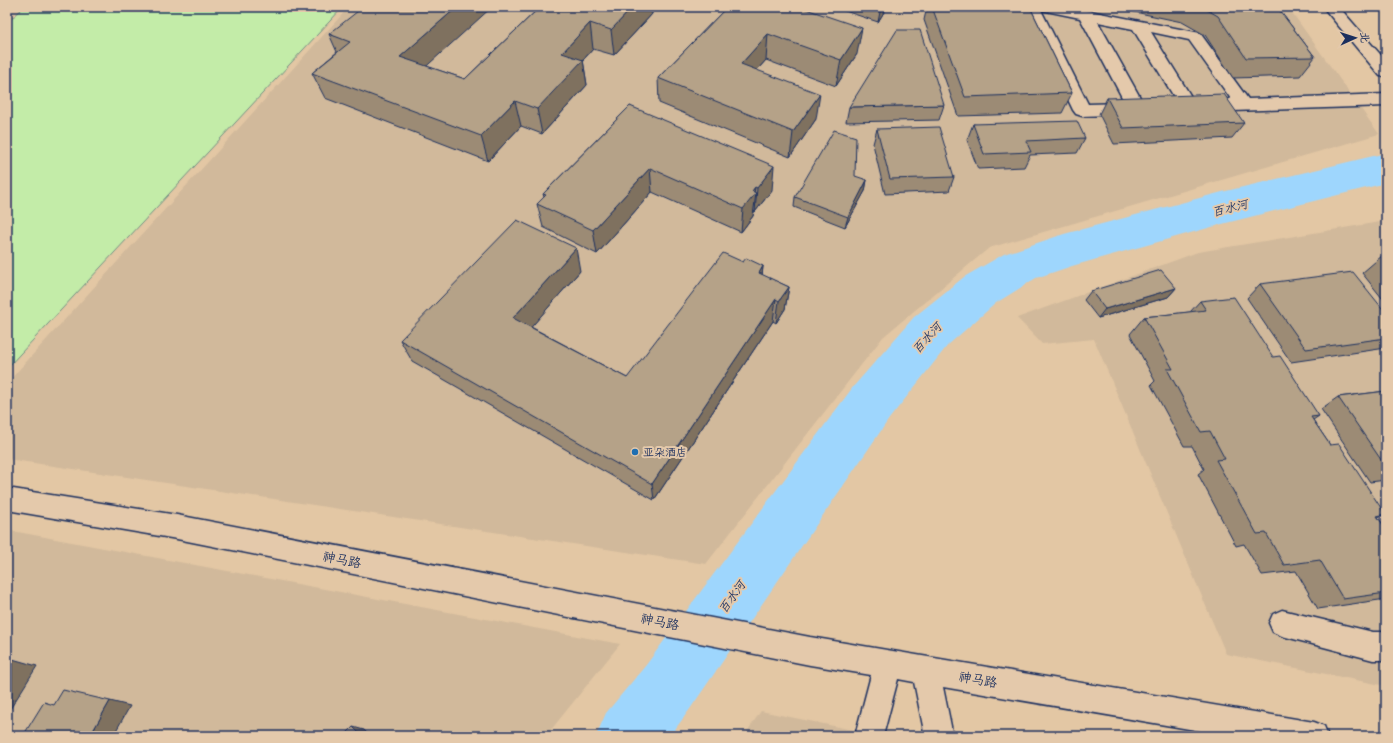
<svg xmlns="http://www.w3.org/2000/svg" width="1393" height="743" font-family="'Patrick Hand','LXGW WenKai TC',sans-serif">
	<rect width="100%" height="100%" fill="#e3c7a4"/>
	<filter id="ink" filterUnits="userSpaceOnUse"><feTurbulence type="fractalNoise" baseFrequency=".025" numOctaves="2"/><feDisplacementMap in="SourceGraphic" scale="8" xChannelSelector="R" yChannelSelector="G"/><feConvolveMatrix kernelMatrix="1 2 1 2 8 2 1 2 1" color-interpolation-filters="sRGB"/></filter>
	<g filter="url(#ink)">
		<g fill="#d1b99b">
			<polygon points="349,7 1288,7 1379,134 989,248 883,337 706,564 7,459 7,383"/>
			<polygon points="1386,221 1386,686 1226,654 1094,339 1042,344 1017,318 1198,252"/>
			<polygon points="7,530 620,644 546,736 7,736"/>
			<polygon points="761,711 882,736 744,736"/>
		</g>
		<polygon fill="#c3eca8" stroke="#6f8e83" points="24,7 343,7 7,368 7,23"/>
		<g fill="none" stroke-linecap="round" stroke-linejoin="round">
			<polygon fill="#9ed6fd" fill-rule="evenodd" points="1386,153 1386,183 1226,223 1072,266 1036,278 996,303 948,345 889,419 690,709 670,736 596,736 606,713 646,665 853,387 914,317 964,277 1004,254 1064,234 1226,191"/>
			<g stroke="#1b2f5e" stroke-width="3">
				<g id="minor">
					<path d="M 1024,7 L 1070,7 L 1200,33 L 1248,99 L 1386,94 L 1386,106 L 1201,112 C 1194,110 1189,112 1182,110 L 1133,29 L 1098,22 L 1146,108 L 1143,112 L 1137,114 L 1082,116 L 1076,114 L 1073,110 ZM 1041,10 L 1080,18 L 1125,103 L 1088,104 ZM 1151,32 L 1189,40 L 1231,99 L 1201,100 L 1195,103 Z"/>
					<polygon points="1323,7 1339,7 1386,61 1386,77 1380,76"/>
					<polygon points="7,488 177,515 810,637 1314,722 1324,726 1328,736 1230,736 943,687 953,736 925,736 914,682 898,679 883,736 855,736 871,675 810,665 177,539 7,510"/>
					<polygon points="1384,513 1386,513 1386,540 1377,536 1372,525 1375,517"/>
					<polygon points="1282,610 1373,632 1386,632 1386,660 1373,660 1282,636 1273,632 1269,623 1273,614"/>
				</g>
			</g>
			<use href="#minor" fill="#e4c9ab" fill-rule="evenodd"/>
		</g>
		<g fill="#9c8b75" stroke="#1b2f5e">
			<polygon points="540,7 651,7 652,14 614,55 593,49 583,60 587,85 542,134 521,126 488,161 325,98 312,73 337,52 329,34 465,79"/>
			<polygon points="727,7 857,54 836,86 766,60 757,70 816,119 790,157 659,103 658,78"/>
			<polygon points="833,7 887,7 878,22"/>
			<polygon points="927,7 1030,7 1072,93 1062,113 958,116 924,20"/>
			<polygon points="1111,7 1277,7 1315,57 1300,76 1233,78 1205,35 1182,22"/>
			<polygon points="1107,98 1244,123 1232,138 1114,144 1099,114"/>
			<polygon points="944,105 939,120 846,122 849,107"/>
			<polygon points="630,106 772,190 755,212 754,212 753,216 741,232 652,192 597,254 543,227 537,204 544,197 543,194"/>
			<polygon points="973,124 1085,138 1077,153 1030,155 1024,167 978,169 967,140"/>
			<polygon points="877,129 954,177 949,191 885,194 873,144"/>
			<polygon points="867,180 865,191 845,227 794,207 795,197"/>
			<polygon points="1383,255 1386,255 1386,303 1362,273"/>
			<polygon points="743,262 763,266 762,275 789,287 785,309 776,323 773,321 654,500 412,361 400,340 580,271 531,327 627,378"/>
			<polygon points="1260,284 1386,313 1386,348 1291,362 1247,298"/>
			<polygon points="1176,288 1168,297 1098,318 1084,300 1091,291"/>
			<polygon points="1200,301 1273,357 1319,416 1313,420 1330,445 1385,514 1378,517 1386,529 1386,599 1318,609 1296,571 1262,575 1244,544 1236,546 1198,474 1204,469 1192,446 1184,446 1151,385 1155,381 1130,334 1144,317 1190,312"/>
			<polygon points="1386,391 1386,480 1370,482 1321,409 1338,397"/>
		</g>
		<g fill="#7f715f" stroke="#1b2f5e">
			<polygon points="457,7 492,7 409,82 400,57"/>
			<polygon points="633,7 651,7 652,14 614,55 611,30"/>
			<polygon points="881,7 887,7 878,22"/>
			<polygon points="590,23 593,49 583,60 587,85 542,134 537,109 562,53"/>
			<polygon points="862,28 857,54 836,86 841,60"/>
			<polygon points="768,34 766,60 740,89 741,64"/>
			<polygon points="820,94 816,119 790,157 793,132"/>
			<polygon points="515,101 521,126 488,161 481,136"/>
			<polygon points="774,166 772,190 755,212 757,188"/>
			<polygon points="650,168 652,192 597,254 593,230"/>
			<polygon points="867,180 865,191 845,227 848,217"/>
			<polygon points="755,187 754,194 756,193 753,216 741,232 743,209 752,191"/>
			<polygon points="576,248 580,271 521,339 513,318"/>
			<polygon points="763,266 761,289 759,273"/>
			<polygon points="789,287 785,309 776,323 779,301"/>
			<polygon points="1176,288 1168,297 1098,318 1105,309"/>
			<polygon points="776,299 773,321 654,500 652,484"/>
			<polygon points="9,658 37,666 7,714 7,661"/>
			<polygon points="110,701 130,706 113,736 90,736"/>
			<polygon points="353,727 364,730 370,736 362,736"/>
		</g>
		<g fill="#b5a288" stroke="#1b2f5e">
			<polygon points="363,7 457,7 400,57 465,79 540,7 633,7 611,30 590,23 562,53 583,60 537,109 515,101 481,136 312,73 350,42 329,34"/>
			<polygon points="727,7 800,7 862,28 841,60 768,34 741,64 820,94 793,132 658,78"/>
			<polygon points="932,7 1030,7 1072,93 965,97"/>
			<polygon points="1202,7 1277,7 1315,57 1246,58 1218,16"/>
			<polygon points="897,30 920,30 944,105 849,107"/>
			<polygon points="1224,94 1244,123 1123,128 1107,98"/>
			<polygon points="630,106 774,166 757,188 755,187 752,191 756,193 743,209 650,168 593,230 537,204 546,195 543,194"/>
			<polygon points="1077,121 1085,138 1026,141 1031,152 984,154 973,124"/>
			<polygon points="939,127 954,177 890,179 877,129"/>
			<polygon points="834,130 856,137 855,176 867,180 848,217 795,197"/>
			<polygon points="517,220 576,248 513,318 627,378 723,253 743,262 746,258 763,266 759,273 789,287 779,301 776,299 652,484 400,340"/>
			<polygon points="1383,255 1386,255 1386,259"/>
			<polygon points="1161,270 1176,288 1105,309 1091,291"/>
			<polygon points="1353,272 1386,313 1386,338 1306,349 1260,284"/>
			<polygon points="1234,297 1273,357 1280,356 1319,416 1311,417 1330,445 1339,444 1385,514 1377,516 1386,529 1386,593 1343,599 1320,560 1284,565 1266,533 1257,534 1216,460 1225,459 1210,431 1201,432 1167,369 1173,369 1144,317 1206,310 1200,301"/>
			<polygon points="1386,391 1386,467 1338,397"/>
			<polygon points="63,690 110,701 90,736 23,736 44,702 54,705"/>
			<polygon points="353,727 362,736 344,736"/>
		</g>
	</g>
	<circle fill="#1f6fb2" stroke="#e4c9ab" stroke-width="1.5" cx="635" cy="452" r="4"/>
	<g text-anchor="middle" stroke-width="4" stroke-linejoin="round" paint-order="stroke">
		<g font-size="11" fill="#1b2f5e" stroke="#e4c9ab" text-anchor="start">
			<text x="643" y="456">亚朵酒店</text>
		</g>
		<g font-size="12" font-style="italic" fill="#223766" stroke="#e4c9ab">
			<text transform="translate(1230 208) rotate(-14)" y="4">百水河</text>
			<text transform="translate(927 338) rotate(-47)" y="4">百水河</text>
			<text transform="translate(732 597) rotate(-54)" y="4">百水河</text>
		</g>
		<g font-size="13" fill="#1b2f5e" stroke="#e4c9ab">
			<text transform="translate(342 559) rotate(11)" y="5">神马路</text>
			<text transform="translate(660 621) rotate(11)" y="5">神马路</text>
			<text transform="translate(978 679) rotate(10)" y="5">神马路</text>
		</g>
	</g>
	<rect width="1393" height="743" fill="none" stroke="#e4c9ab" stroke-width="24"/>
	<rect x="12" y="12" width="1369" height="719" fill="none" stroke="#1b2f5e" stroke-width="1.5" filter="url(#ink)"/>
	<g transform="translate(1355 38) rotate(87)" stroke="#e4c9ab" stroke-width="3" paint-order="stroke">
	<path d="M0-3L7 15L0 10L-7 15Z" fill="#1b2f5e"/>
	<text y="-6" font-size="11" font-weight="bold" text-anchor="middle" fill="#1b2f5e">北</text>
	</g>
</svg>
